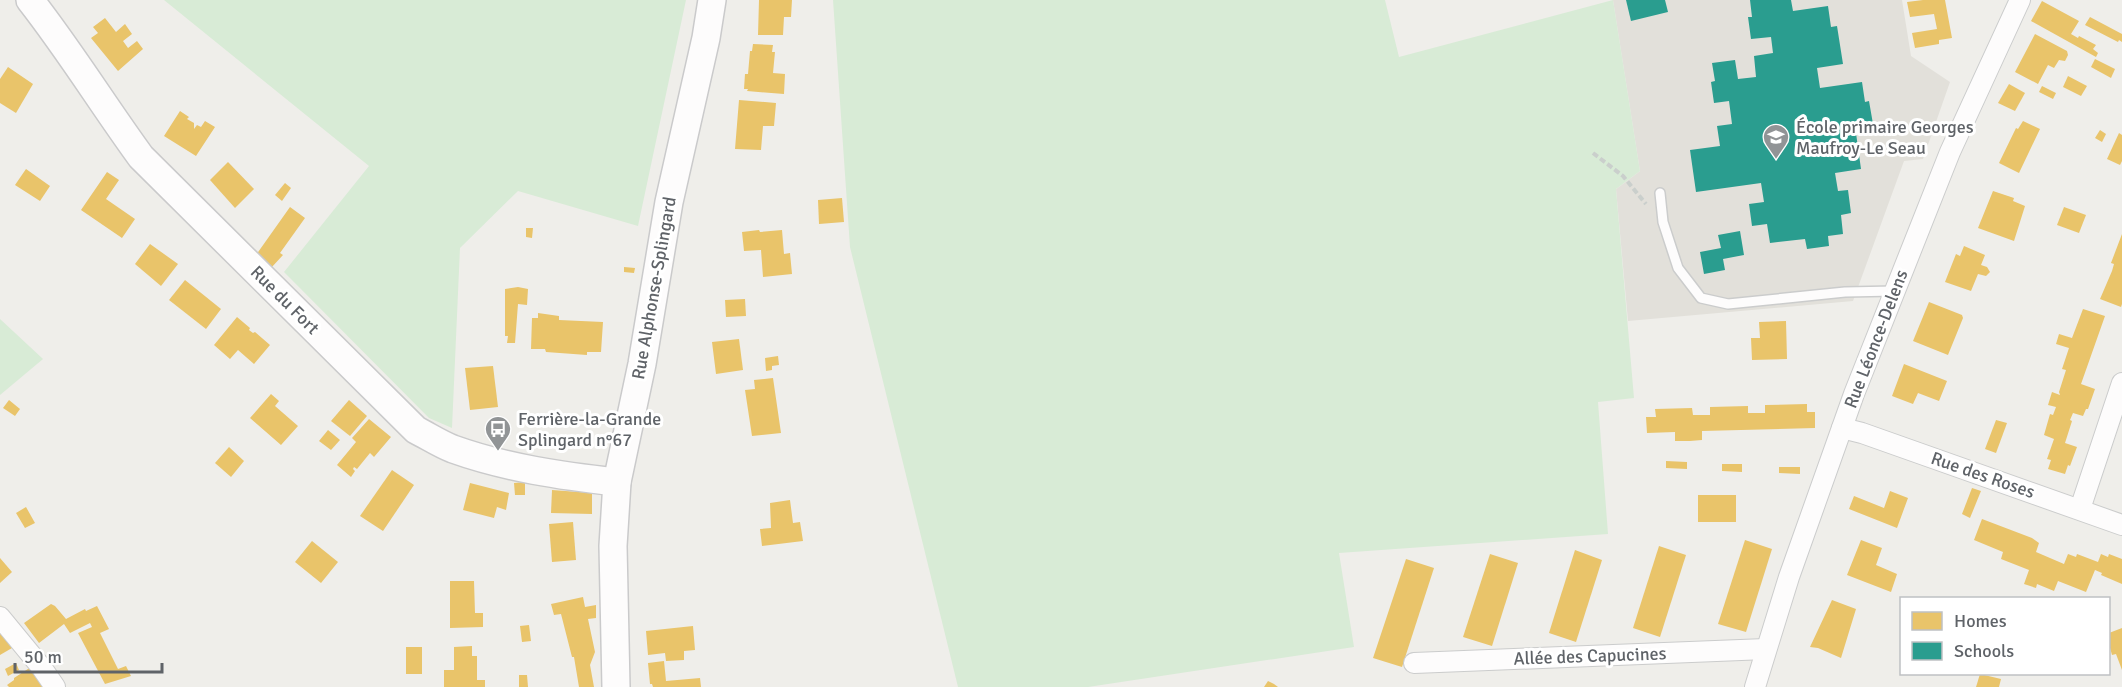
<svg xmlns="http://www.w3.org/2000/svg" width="2122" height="687" font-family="Signika,sans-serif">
	<rect width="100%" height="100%" fill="#efeeea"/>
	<polygon fill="#e2e0da" points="1613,0 1902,0 1911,56 1950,82 1923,159 1904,161 1853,301 1628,321 1616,189 1640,171"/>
	<g fill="#d8ebd6">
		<polygon points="164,0 686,0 638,226 518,191 460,248 452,428 429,418 284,272 369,166"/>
		<polygon points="833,0 1385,0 1399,57 1613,0 1640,171 1616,189 1634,398 1598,402 1608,534 1339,553 1354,647 1088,687 958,687 850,247"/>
		<polygon points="0,319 43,359 0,395"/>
	</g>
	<g fill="#e9c46a">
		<polygon points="759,0 792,0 791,17 784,17 783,35 758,35"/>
		<polygon points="1923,0 1945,0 1952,38 1939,40 1939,44 1915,48 1912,33 1937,29 1934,14 1910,17 1907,2"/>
		<polygon points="2042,1 2079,21 2071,34 2078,38 2079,36 2096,45 2093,49 2098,53 2096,57 2031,21"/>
		<polygon points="2090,17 2122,34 2122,42 2119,40 2118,42 2085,25"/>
		<polygon points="105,18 116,32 125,24 132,34 123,41 128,48 137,41 143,49 118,71 91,38 98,33 93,27"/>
		<polygon points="2035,34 2067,51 2068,55 2065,61 2059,60 2054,68 2048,65 2038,84 2015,72"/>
		<polygon points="753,44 773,45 772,52 775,52 773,73 785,74 784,94 747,91 748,89 744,89 745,74 748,74 750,51 752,51"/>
		<polygon points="2095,59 2115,69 2111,78 2091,67"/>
		<polygon points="8,67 33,84 16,113 0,103 0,79"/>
		<polygon points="2068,76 2087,86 2081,96 2063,87"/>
		<polygon points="2009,84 2025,93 2015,111 1998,103"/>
		<polygon points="2042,86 2056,93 2053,99 2039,92"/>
		<polygon points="739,100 776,103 774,126 763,126 761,150 735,149"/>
		<polygon points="180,111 189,117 187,119 194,123 194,129 197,125 201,127 205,121 215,127 196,156 164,136"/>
		<polygon points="2023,121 2040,129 2019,173 1999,163 2016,128 2018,129"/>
		<polygon points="2100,130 2106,134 2102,142 2095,138"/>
		<polygon points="2119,133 2122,135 2122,161 2120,165 2107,159"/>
		<polygon points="228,162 254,189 235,208 210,180"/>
		<polygon points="26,169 50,186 40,201 15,185"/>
		<polygon points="107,172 119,180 106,199 135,219 122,238 81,210"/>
		<polygon points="285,183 291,188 282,201 275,195"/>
		<polygon points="1993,191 2014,198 2013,201 2025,206 2014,241 1978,228"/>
		<polygon points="842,198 844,222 819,224 818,200"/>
		<polygon points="290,207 305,218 280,253 283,255 271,268 256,255"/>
		<polygon points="2064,207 2086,215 2079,233 2057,225"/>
		<polygon points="526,228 533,228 532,238 526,237"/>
		<polygon points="759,230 760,232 782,230 784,254 790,253 792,274 763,277 761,250 744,251 742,232"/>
		<polygon points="2122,234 2122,304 2121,307 2100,299 2112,271 2114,264 2111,263"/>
		<polygon points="150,244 178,264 161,286 135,264"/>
		<polygon points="1964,246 1985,255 1981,265 1987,267 1990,272 1986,276 1978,274 1971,291 1945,282 1956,254 1960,256"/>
		<polygon points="624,267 635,268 634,273 624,272"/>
		<polygon points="185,280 221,309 206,329 169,300"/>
		<polygon points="518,287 528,289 527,305 518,304 515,343 507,343 508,336 505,336 505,289"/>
		<polygon points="745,299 746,316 726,317 725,300"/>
		<polygon points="1929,302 1962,315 1963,318 1948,355 1913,341"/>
		<polygon points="2083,309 2105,316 2081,384 2095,389 2088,409 2086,409 2083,416 2073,413 2070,420 2072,421 2065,443 2077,447 2070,466 2068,465 2065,474 2048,469 2051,460 2047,459 2054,439 2044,435 2050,414 2053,415 2056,407 2048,405 2052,392 2060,395 2059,392 2066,370 2062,369 2069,348 2056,344 2059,334 2072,338"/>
		<polygon points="538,313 559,316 559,320 603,322 601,352 587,352 587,355 546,352 545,349 531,349 532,318 538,318"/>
		<polygon points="237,317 250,328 249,330 253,333 255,332 270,345 254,364 238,350 230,359 214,345"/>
		<polygon points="1786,321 1787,359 1752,360 1751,338 1760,338 1759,322"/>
		<polygon points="739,339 743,370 716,374 712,342"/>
		<polygon points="778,356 779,365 772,366 772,370 766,371 765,358"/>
		<polygon points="1904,364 1947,381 1939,401 1918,393 1913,404 1892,396"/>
		<polygon points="493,366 498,407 470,410 465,368"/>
		<polygon points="773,378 781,433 752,436 745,390 755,389 754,380"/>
		<polygon points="271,394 279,401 275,406 298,426 281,445 250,418"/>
		<polygon points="9,400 20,409 15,416 3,408"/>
		<polygon points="349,400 367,416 350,436 331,421"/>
		<polygon points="1807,404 1807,412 1815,412 1815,428 1702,431 1702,440 1690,441 1675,441 1675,432 1647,433 1646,417 1656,417 1655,409 1692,408 1693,415 1710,415 1710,407 1748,406 1748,413 1765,413 1765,405"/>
		<polygon points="369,419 391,437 374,457 370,453 357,469 354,467 353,469 355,471 351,477 337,465 356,442 352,438"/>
		<polygon points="1996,420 2007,423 1996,453 1985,449"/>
		<polygon points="328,430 340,440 331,450 319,441"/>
		<polygon points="229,447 244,461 231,477 215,463"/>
		<polygon points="1666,461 1687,462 1687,469 1666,468"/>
		<polygon points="1722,464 1742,464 1742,472 1722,471"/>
		<polygon points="1779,467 1800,467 1800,474 1779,473"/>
		<polygon points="392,470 414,485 383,531 360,516"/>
		<polygon points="525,482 525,495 515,495 514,483"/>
		<polygon points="470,483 509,493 506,510 497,507 494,518 463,510"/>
		<polygon points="1972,488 1981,491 1970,518 1962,514"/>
		<polygon points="552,490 592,493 592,514 551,513"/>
		<polygon points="1890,491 1908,498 1897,528 1849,509 1854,496 1884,508"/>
		<rect x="1698" y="495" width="38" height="27"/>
		<polygon points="790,500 793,523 800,522 803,541 762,546 760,529 771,528 770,503"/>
		<polygon points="26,507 35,523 25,528 16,513"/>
		<polygon points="1982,519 2032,538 2039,543 2036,552 2064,564 2068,554 2076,557 2077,554 2098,562 2101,554 2108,557 2109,554 2122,559 2122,584 2101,575 2102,573 2095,570 2086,592 2058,581 2054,591 2037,584 2036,588 2024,584 2029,570 2001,559 2003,552 1974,540"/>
		<polygon points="573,522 576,560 552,562 549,524"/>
		<polygon points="1745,540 1772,549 1746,632 1718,624"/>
		<polygon points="1861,540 1882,548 1876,565 1897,574 1891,592 1847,575"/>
		<polygon points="312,541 338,562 321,583 295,562"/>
		<polygon points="1659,546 1686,555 1660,637 1633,628"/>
		<polygon points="1575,550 1602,560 1576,642 1549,633"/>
		<polygon points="1490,554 1518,563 1492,646 1463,637"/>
		<polygon points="0,558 12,572 0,583"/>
		<polygon points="1406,559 1434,568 1402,667 1373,658"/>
		<polygon points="450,581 474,581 475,613 483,613 483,627 450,628"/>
		<polygon points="583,597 585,607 596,605 596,618 588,619 595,652 590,665 594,687 579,687 574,657 572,657 561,614 554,615 551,604"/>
		<polygon points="1832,600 1856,609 1841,658 1818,648 1810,647"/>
		<polygon points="51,604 55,606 66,619 85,609 86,611 97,606 109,629 100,633 118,669 126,666 131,676 105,684 78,633 92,627 90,623 70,633 64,624 39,643 24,623"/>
		<polygon points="529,625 531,641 522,642 520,626"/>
		<polygon points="693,626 695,650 684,651 684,660 666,661 665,653 648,655 646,631"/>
		<polygon points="2122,628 2122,670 2116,654 2112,655 2109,644 2109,633"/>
		<polygon points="0,629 12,648 0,655"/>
		<polygon points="472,646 472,656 477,656 477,680 485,680 485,687 444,687 444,670 454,670 454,647"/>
		<rect x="406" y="647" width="16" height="27"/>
		<polygon points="664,661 666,681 700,678 701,687 653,687 652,684 650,684 648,663"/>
		<polygon points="16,663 19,670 8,676 5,669"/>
		<polygon points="31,667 44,687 9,687 7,685 14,680 14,678"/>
		<polygon points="1980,674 2001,679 1999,687 1976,687"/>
		<polygon points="519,675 527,675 528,687 519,687"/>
		<polygon points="1268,681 1274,684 1278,687 1264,687"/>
	</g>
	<g fill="#2a9d8f">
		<polygon points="1626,0 1665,0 1668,12 1631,21"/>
		<polygon points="1750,0 1791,0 1793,11 1828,6 1831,27 1837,26 1843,64 1817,68 1820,88 1862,82 1865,102 1869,101 1873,124 1855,126 1861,169 1835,173 1838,191 1848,190 1851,213 1841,215 1843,234 1828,236 1829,246 1807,249 1805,239 1770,243 1767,224 1752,226 1749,204 1764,202 1761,183 1696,192 1690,150 1720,146 1717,126 1732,124 1729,101 1714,103 1711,82 1715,81 1712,63 1735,60 1738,79 1756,77 1754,56 1773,53 1771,37 1751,39 1748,17 1752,17"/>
		<polygon points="1740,231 1744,255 1723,259 1725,270 1704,274 1700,252 1721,248 1718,235"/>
	</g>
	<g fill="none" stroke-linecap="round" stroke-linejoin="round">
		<g stroke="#cbcccc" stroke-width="12">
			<polyline id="lane" points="1660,193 1663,222 1678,268 1701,298 1728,304 1845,292 1895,291"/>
		</g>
		<g stroke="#cbcccc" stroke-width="22">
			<g id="street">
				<polyline points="1842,428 1862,433 2122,525"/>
				<polyline points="2080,509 2122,383"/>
				<polyline points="0,617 42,668 55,687"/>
				<polyline points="1414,663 1766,649"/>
				<polyline points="1755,687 1789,577 1854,394 1950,152 2020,0"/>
			</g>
		</g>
		<g stroke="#cacacb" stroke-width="30">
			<g id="secondary">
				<path d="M 30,0 C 70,51 103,105 141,157 L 416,430 C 428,436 440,444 453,449 C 506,468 562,476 617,482"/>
				<polyline points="616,687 613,546 617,482 642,364 669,202 706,38 712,0"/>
			</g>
		</g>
		<polyline stroke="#cacfcc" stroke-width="4" stroke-dasharray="6 3" stroke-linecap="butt" points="1593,153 1623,176 1646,204"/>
		<use href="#lane" stroke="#fdfcfc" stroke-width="9"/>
		<use href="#street" stroke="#fdfcfc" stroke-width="20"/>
		<use href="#secondary" stroke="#fdfcfc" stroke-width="27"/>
	</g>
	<defs>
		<g id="school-pin" transform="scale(1.35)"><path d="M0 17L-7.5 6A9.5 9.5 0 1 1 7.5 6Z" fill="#919496" stroke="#fff"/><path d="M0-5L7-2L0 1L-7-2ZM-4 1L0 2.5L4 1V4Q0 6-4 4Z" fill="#fff"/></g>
		<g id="bus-pin" transform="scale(1.35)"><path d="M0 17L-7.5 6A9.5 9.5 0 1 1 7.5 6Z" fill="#919496" stroke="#fff"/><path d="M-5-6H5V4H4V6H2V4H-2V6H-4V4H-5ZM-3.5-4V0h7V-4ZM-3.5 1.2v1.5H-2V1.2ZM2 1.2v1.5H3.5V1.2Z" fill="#fff"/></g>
	</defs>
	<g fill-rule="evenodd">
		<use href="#school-pin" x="1776" y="137"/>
		<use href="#bus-pin" x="498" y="429"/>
	</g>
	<g text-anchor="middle" stroke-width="6" stroke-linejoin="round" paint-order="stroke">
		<g font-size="18" fill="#5f6368" stroke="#fff" text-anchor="start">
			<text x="1796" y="133">École primaire Georges<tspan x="1796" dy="21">Maufroy-Le Seau</tspan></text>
			<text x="518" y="425">Ferrière-la-Grande<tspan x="518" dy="21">Splingard n°67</tspan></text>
		</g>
		<g font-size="18" fill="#5f6368" stroke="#fff">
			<text transform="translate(654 288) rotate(-80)" y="6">Rue Alphonse-Splingard</text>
			<text transform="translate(285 300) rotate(45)" y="6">Rue du Fort</text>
			<text transform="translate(1876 339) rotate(-69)" y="6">Rue Léonce-Delens</text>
			<text transform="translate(1983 475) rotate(19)" y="6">Rue des Roses</text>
			<text transform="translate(1590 656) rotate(-2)" y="6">Allée des Capucines</text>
		</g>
	</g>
	<rect x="1900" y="597" width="210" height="78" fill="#ffffff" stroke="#bfc1c3" stroke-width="1.5"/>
	<rect x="1912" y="612" width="30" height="18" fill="#e9c46a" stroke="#bfc1c3" stroke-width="1.5"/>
	<text x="1954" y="627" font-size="18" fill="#5f6368">Homes</text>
	<rect x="1912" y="642" width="30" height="18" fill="#2a9d8f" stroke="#bfc1c3" stroke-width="1.5"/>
	<text x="1954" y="657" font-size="18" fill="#5f6368">Schools</text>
	<path d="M15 663v9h147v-9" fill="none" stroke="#5f6368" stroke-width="3"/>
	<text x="24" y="663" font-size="18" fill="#5f6368" stroke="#ffffff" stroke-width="4.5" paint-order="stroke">50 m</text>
</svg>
